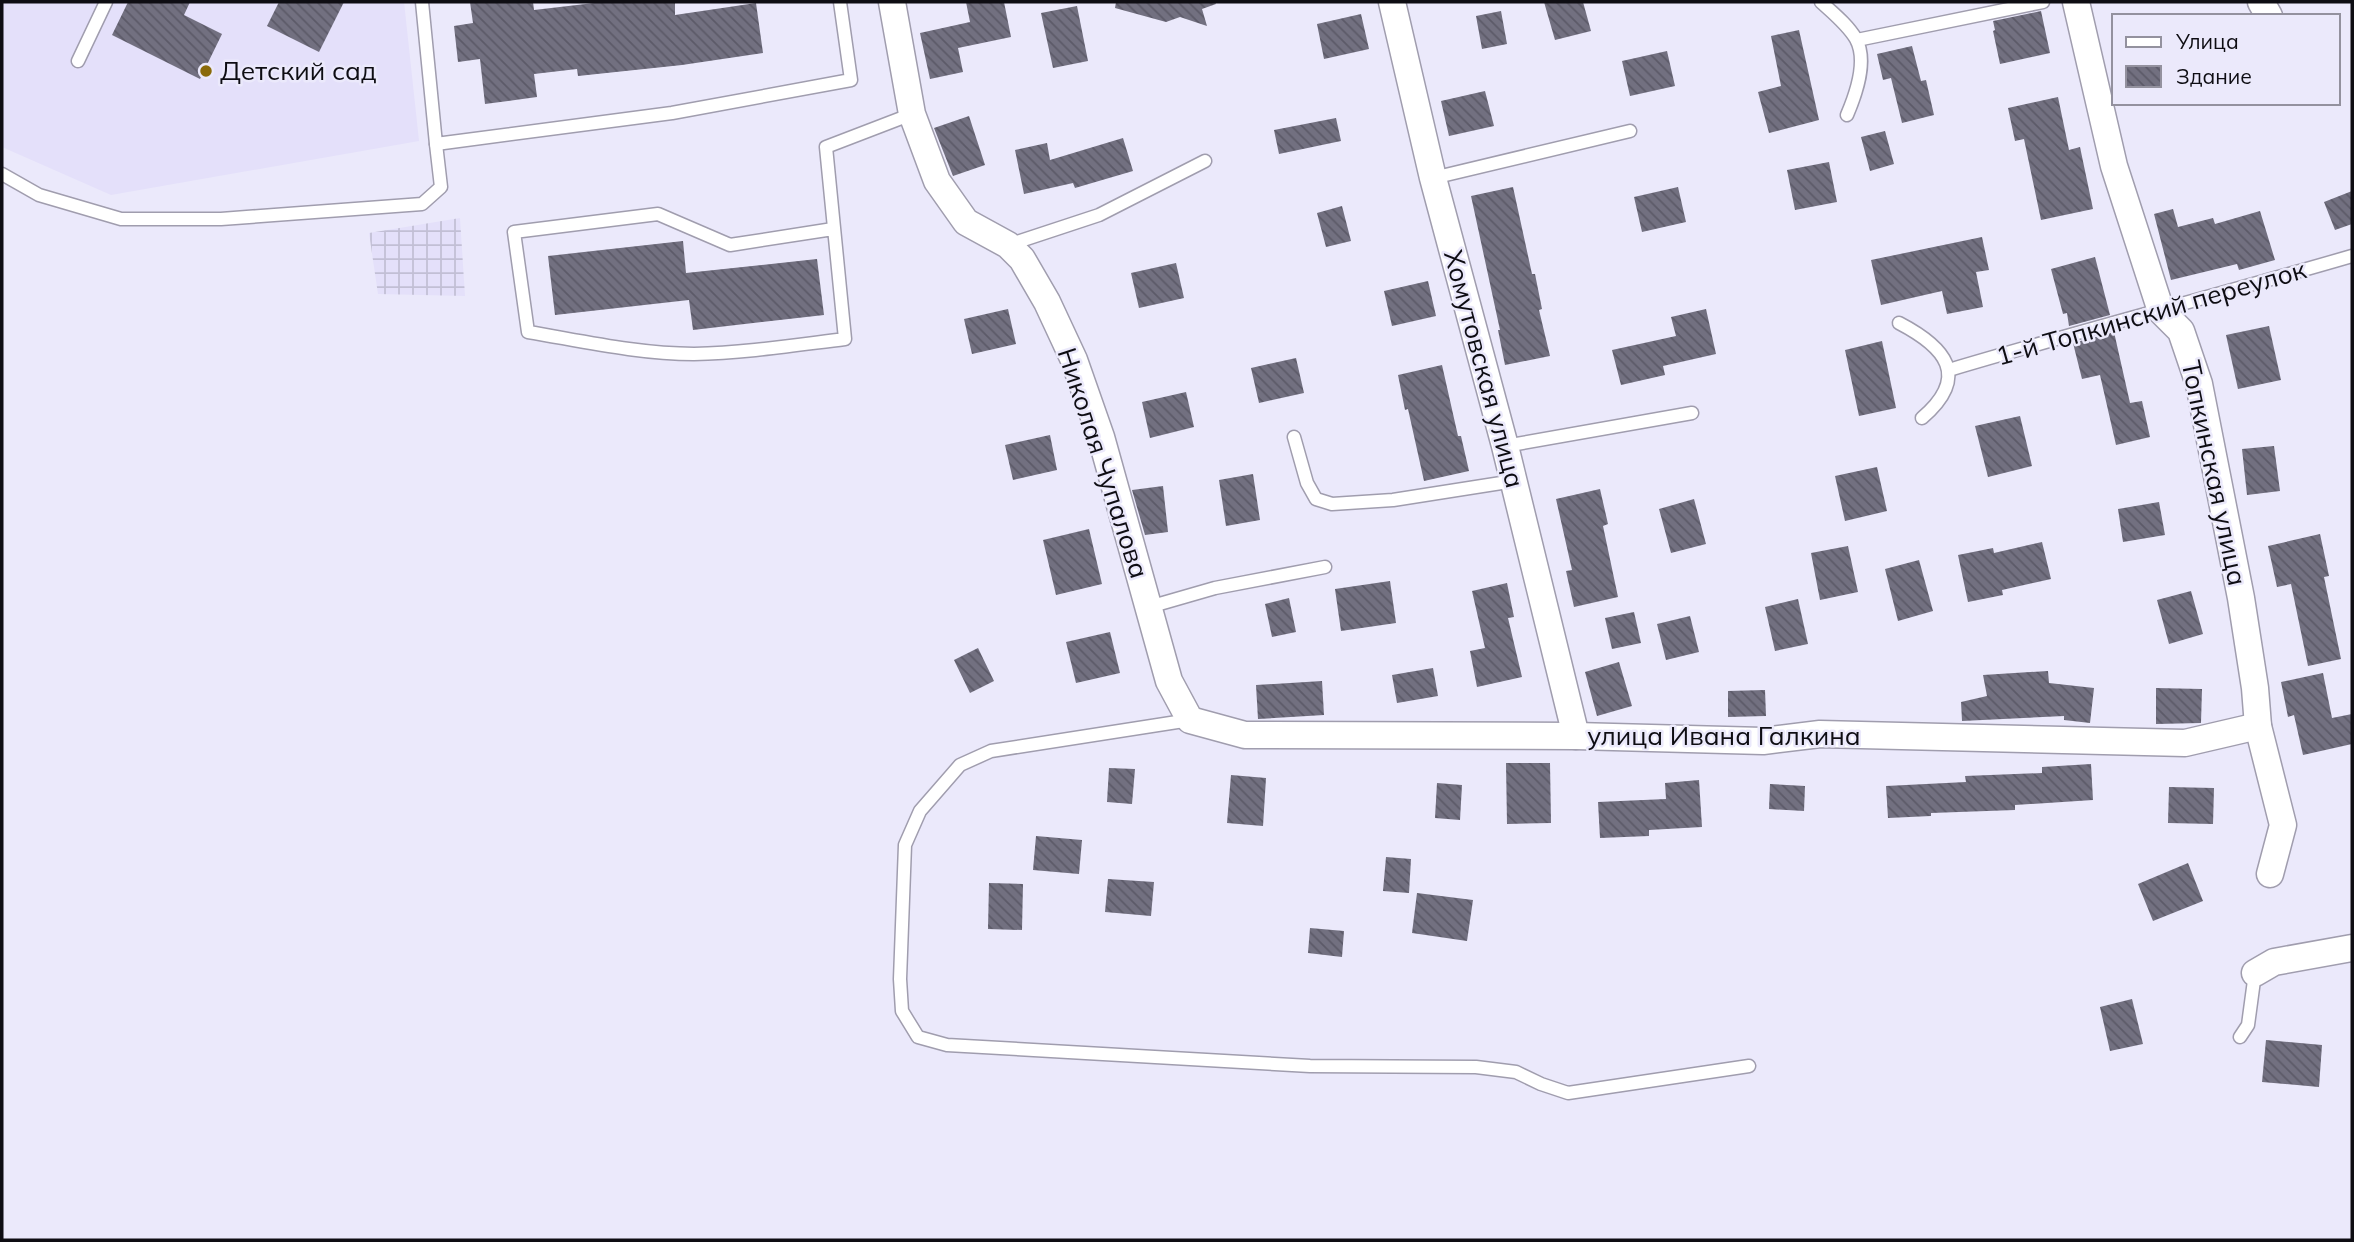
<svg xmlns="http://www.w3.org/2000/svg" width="2354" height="1242" font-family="Mulish,sans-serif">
	<defs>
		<pattern id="industrial-grid" width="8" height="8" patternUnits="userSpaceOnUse" patternTransform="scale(1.75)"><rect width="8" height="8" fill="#e4e0fa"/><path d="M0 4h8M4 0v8" fill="none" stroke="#c2bfd5"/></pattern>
		<pattern id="building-back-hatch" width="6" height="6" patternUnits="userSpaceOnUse" patternTransform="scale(1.75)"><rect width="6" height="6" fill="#727080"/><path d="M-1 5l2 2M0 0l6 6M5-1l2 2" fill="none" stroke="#5c5a68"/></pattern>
	</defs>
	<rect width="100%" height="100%" fill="#ebe9fb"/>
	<polygon fill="#e4e0fa" points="2,2 404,2 419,141 111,195 2,147"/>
	<polygon fill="url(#industrial-grid)" points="460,218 465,296 378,294 369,233"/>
	<g fill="url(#building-back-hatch)">
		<polygon points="128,2 190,2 184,15 222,34 200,79 112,35"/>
		<polygon points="279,2 344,2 319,52 267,26"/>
		<polygon points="470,2 533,2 534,10 594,3 594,2 675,2 675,15 756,3 763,53 682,65 578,76 577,69 534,74 537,97 485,104 480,59 458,62 454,26 473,23"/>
		<polygon points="966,2 1004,2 1011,37 958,48 963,72 930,79 920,33 970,22"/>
		<polygon points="1116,2 1215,2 1216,4 1202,9 1207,26 1180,17 1166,22 1115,8"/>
		<polygon points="1544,2 1583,2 1591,31 1555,40"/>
		<polygon points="1077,6 1088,61 1053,68 1041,13"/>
		<polygon points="1501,11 1507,44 1482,49 1476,16"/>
		<polygon points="2041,11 2050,53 2000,64 1993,31 1995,30 1993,21"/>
		<polygon points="1361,14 1369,49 1324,59 1317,24"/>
		<polygon points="1799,30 1819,120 1769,133 1758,92 1781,86 1771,36"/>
		<polygon points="1912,46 1921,81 1926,80 1934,115 1902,123 1891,78 1883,80 1877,54"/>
		<polygon points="1667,51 1675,86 1630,96 1622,61"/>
		<polygon points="1485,91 1494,126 1449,136 1441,101"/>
		<polygon points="2058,97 2069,150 2080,147 2093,209 2041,220 2024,139 2015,141 2008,108"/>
		<polygon points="969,116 985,165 953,176 934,128"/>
		<polygon points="1336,118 1341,141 1279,154 1274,130"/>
		<polygon points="1885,131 1894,164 1870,171 1861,137"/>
		<polygon points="1123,138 1133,171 1075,188 1073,183 1024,194 1015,150 1047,143 1050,160"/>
		<polygon points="1829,162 1837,202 1795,210 1787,170"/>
		<polygon points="1513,187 1532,274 1535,274 1542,309 1539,310 1550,356 1505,365 1498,330 1500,330 1471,196"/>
		<polygon points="1678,187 1686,222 1642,232 1634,197"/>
		<polygon points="2352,191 2352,224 2335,230 2324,202"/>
		<polygon points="1342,206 1351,241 1326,247 1317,213"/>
		<polygon points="2173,209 2178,227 2213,218 2215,224 2260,211 2275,260 2239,270 2237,264 2171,280 2154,214"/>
		<polygon points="1982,237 1989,270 1976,272 1983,307 1947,314 1942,291 1881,305 1871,260"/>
		<polygon points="683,241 686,273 817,259 824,315 693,330 689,300 555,315 548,256"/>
		<polygon points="2095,257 2110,315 2069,326 2067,313 2063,314 2051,269"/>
		<polygon points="1176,263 1184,298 1139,308 1131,273"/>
		<polygon points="1428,281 1436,316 1392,326 1384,291"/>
		<polygon points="1008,309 1016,344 972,354 964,319"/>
		<polygon points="1706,309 1716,354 1663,366 1665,375 1621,385 1612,350 1676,336 1671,317"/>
		<polygon points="2269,326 2281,380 2238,389 2226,335"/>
		<polygon points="2114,332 2130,403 2142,401 2150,437 2116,445 2100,375 2082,379 2073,343"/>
		<polygon points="1882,341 1896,408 1859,416 1845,350"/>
		<polygon points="1296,358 1304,393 1259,403 1251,368"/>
		<polygon points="1442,365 1458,436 1461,436 1469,471 1424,481 1408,409 1405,410 1398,375"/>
		<polygon points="1186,392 1194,427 1150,438 1142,402"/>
		<polygon points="2020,416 2032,466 1988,477 1975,426"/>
		<polygon points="1050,435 1057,470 1013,480 1005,445"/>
		<polygon points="2274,446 2280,491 2247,495 2242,449"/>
		<polygon points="1877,467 1887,511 1845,521 1835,476"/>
		<polygon points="1253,474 1260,520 1226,526 1219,480"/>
		<polygon points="1163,486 1168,532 1145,535 1132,490"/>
		<polygon points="1600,489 1608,524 1603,526 1618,597 1574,607 1566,571 1572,570 1556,499"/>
		<polygon points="1694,499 1706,544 1671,553 1659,509"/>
		<polygon points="2159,502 2165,535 2123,542 2118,509"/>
		<polygon points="1089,529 1102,584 1056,595 1043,540"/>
		<polygon points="2320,534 2329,576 2324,577 2341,659 2308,666 2291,584 2277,587 2268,546"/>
		<polygon points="2042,542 2051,579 2002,590 2003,595 1968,602 1958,555 1993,548 1994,553"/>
		<polygon points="1848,546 1858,592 1820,600 1811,553"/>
		<polygon points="1919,560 1933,611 1898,621 1885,569"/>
		<polygon points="1390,581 1396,623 1341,631 1335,589"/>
		<polygon points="1507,583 1514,617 1508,618 1522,677 1477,687 1470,651 1485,648 1472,591"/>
		<polygon points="2191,591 2203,634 2169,644 2157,600"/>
		<polygon points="1289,598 1296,632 1272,637 1265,604"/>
		<polygon points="1798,599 1808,644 1775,651 1765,607"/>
		<polygon points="1634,612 1641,643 1612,649 1605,618"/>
		<polygon points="1690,616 1699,652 1666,660 1657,624"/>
		<polygon points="1110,632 1120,673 1076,683 1066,642"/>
		<polygon points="978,648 994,681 970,693 954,660"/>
		<polygon points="1619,662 1632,706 1597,716 1585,672"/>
		<polygon points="1433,668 1438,696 1397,703 1392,675"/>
		<polygon points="2048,671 2049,683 2094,688 2090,723 2064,720 2064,716 1962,721 1961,702 1987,696 1983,675"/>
		<polygon points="2323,673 2332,718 2352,714 2352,744 2303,755 2294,715 2288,717 2281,682"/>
		<polygon points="1322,681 1324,715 1258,719 1256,685"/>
		<polygon points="2156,688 2202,689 2201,723 2156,724"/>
		<polygon points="1765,690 1766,716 1728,717 1728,691"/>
		<polygon points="1506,763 1550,763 1551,823 1507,824"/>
		<polygon points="2091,764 2093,800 2015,805 2015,810 1931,813 1931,816 1888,818 1886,786 1966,782 1965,776 2042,773 2042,767"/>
		<polygon points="1109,768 1135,769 1132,804 1107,802"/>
		<polygon points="1231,775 1266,778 1263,826 1227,823"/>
		<polygon points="1699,780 1702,827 1649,830 1649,836 1600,838 1598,802 1666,799 1665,783"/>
		<polygon points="1437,783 1462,785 1460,820 1435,818"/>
		<polygon points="1770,784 1805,786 1804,811 1769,809"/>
		<polygon points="2169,787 2214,788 2213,824 2168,823"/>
		<polygon points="1036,836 1082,840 1079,874 1033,870"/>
		<polygon points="1386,857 1411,859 1409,893 1383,891"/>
		<polygon points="2188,863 2203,901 2153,921 2138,884"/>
		<polygon points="1108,879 1154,882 1151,916 1105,912"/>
		<polygon points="989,883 1023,884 1022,930 988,929"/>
		<polygon points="1417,893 1473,900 1467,941 1412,933"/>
		<polygon points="1310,928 1344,931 1342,957 1308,953"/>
		<polygon points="2132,999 2143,1044 2110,1051 2100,1007"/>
		<polygon points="2266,1040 2322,1045 2319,1087 2262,1082"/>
	</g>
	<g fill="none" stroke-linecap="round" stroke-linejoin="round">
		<g stroke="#a09dae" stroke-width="15">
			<g id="service">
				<polyline points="422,2 436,144 672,113 851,80 840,2"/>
				<path d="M 1821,2 C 1833,13 1848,25 1856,39 C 1868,61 1856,94 1847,115"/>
				<polyline points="1857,40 2043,2"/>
				<polyline points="78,61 106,2"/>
				<polyline points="2,174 39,195 121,219 221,219 422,204 441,187 436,144"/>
				<polyline points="1433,178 1630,131"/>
				<path d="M 833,229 L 730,245 L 658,214 L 514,232 L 528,332 C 582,341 639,354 694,354 C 744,353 796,345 845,339 L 826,147 L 912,114"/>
				<polyline points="1008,245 1099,215 1205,161"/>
				<path d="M 1899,323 C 1945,347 1971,376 1922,418"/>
				<path d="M 1949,370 C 2083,330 2218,295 2352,256"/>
				<polyline points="1294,437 1307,483 1316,499 1332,504 1393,500 1514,481"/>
				<polyline points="1505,446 1692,413"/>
				<polyline points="1149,607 1215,588 1325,567"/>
				<polyline points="1190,720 991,751 960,765 920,811 905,845 900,979 902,1011 918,1037 947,1045 1310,1066 1476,1067 1516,1072 1541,1084 1568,1093 1749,1066"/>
				<polyline points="2240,1037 2248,1025 2255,973"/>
			</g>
		</g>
		<g stroke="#a09dae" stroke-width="29">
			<g id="minor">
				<polyline points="892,2 912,114 937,181 966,222 1008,245 1022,259 1047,302 1074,360 1101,437 1169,681 1190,720 1245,735 1576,736 1763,741 1820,734 2185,743 2258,726"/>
				<polyline points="1392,2 1433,178 1505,446 1576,736"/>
				<polyline points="2076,2 2114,166 2161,311 2181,331 2199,384 2241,598 2255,688 2258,726 2283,825 2270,874"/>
				<polyline points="2261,2 2269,16"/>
				<polyline points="2255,973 2274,962 2352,948"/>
			</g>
		</g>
		<use href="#service" stroke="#fff" stroke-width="12"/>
		<use href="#minor" stroke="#fff" stroke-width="26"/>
	</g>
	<circle fill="#8a6a0a" stroke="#ebe9fb" stroke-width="2.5" cx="206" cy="71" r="7"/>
	<g text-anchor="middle" stroke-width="5" stroke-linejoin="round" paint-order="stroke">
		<g font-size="26" fill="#0e0d13" stroke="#ebe9fb" text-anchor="start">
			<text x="220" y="80">Детский сад</text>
		</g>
		<g font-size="26" fill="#0e0d13" stroke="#ebe9fb">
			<text transform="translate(2151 313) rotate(-16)" y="9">1-й Топкинский переулок</text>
			<text transform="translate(1484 369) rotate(75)" y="9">Хомутовская улица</text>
			<text transform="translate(1103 463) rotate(72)" y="9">Николая Чупалова</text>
			<text transform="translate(2214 473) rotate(78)" y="9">Топкинская улица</text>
			<text x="1724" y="745">улица Ивана Галкина</text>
		</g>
	</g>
	<rect width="2354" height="1242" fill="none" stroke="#0e0d13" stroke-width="7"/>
	<rect x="2112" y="14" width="228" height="91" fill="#ebe9fb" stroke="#93919e" stroke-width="2"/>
	<rect x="2126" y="37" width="35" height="10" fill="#ffffff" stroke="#93919e" stroke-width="2"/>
	<text x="2176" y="49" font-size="21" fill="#0e0d13">Улица</text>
	<rect x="2126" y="66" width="35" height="21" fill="url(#building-back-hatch)" stroke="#93919e" stroke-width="2"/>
	<text x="2176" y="84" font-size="21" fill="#0e0d13">Здание</text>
</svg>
